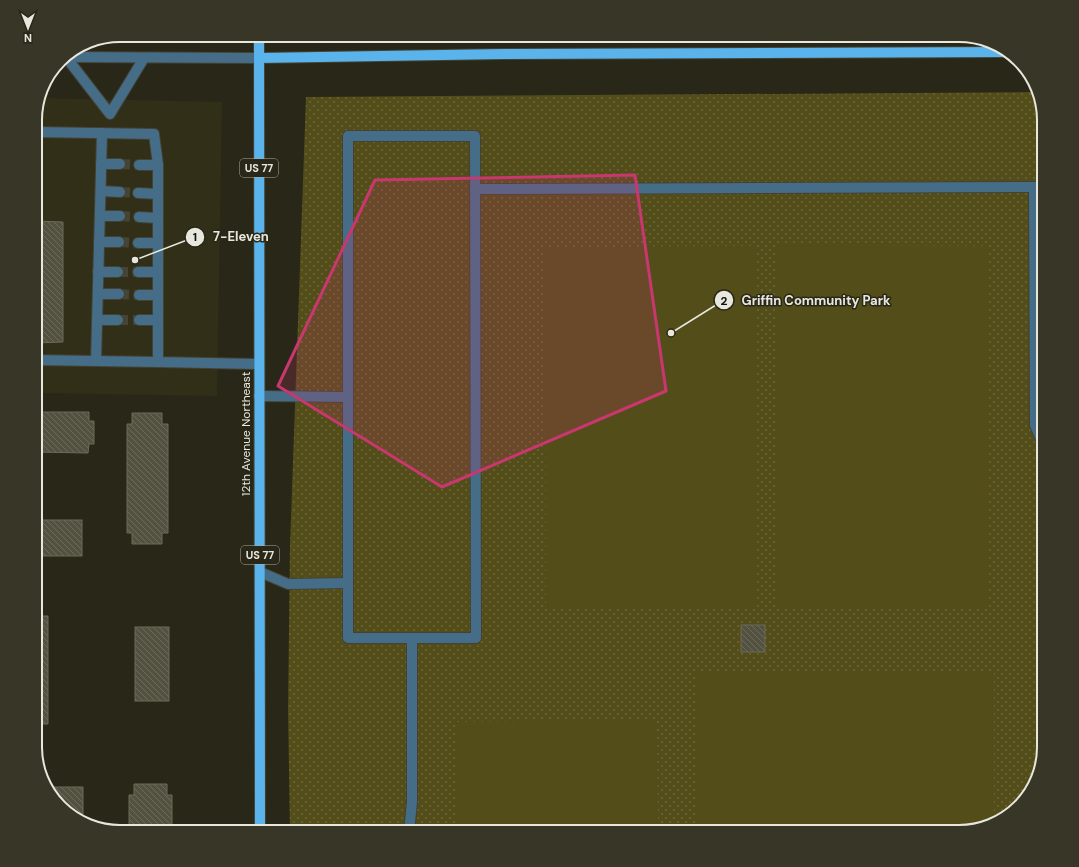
<svg xmlns="http://www.w3.org/2000/svg" width="1079" height="867" font-family="'DM Sans',sans-serif">
	<defs>
		<pattern id="green-dots" width="8" height="8" patternUnits="userSpaceOnUse"><rect width="8" height="8" fill="#534d19"/><path d="M2 2h.1M6 6h.1" fill="none" stroke="#6c673a" stroke-width="1.8" stroke-linecap="round"/></pattern>
		<pattern id="building-back-hatch" width="6" height="6" patternUnits="userSpaceOnUse"><rect width="6" height="6" fill="#535140"/><path d="M-1 5l2 2M0 0l6 6M5-1l2 2" fill="none" stroke="#6c6a5b"/></pattern>
	</defs>
	<rect width="100%" height="100%" fill="#292717"/>
	<polygon fill="#322f18" points="40,98 222,102 217,396 35,393 35,114"/>
	<polygon fill="url(#green-dots)" points="1037,92 1044,120 1044,747 1039,774 1023,803 996,823 959,832 290,832 288,710 290,546 306,97"/>
	<g fill="#534d19">
		<polygon points="777,245 988,246 987,608 777,608"/>
		<polygon points="756,246 756,609 546,609 545,247"/>
		<polygon points="695,672 994,673 994,824 959,832 695,832"/>
		<polygon points="657,720 658,832 456,832 455,722"/>
	</g>
	<g fill="url(#building-back-hatch)" stroke="#6d6b59">
		<polygon points="35,221 63,222 63,342 35,343"/>
		<polygon points="35,412 89,412 89,421 94,421 94,444 89,444 88,453 35,452"/>
		<polygon points="132,413 162,413 162,424 168,424 168,533 162,533 162,544 132,544 132,533 127,533 127,424 132,424"/>
		<rect x="35" y="520" width="47" height="36"/>
		<polygon points="35,612 38,612 38,616 48,616 48,724 38,724 38,727 35,727"/>
		<rect x="741" y="625" width="24" height="27"/>
		<rect x="135" y="627" width="34" height="74"/>
		<polygon points="134,784 167,784 167,795 172,795 172,832 129,832 129,795 134,795"/>
		<polygon points="46,787 83,787 83,822 64,811"/>
	</g>
	<g fill="none" stroke-linecap="round" stroke-linejoin="round">
		<g stroke="#464435" stroke-width="10" stroke-dasharray="10 5" stroke-linecap="butt">
			<polyline points="120,164 139,165"/>
			<polyline points="120,192 138,193"/>
			<polyline points="120,216 139,217"/>
			<polyline points="119,242 138,243"/>
			<polyline points="118,272 138,272"/>
			<polyline points="119,294 139,295"/>
			<polyline points="118,320 139,320"/>
		</g>
		<g stroke="#444233" stroke-width="12">
			<g id="minor">
				<polyline points="63,57 259,58"/>
				<polyline points="66,57 110,114 144,58"/>
				<polyline points="35,132 154,134 158,165 158,362 259,364"/>
				<polygon points="348,136 475,136 476,638 348,638"/>
				<polyline points="101,164 120,164"/>
				<polyline points="139,165 158,165"/>
				<polyline points="1034,187 1035,425 1044,446"/>
				<polyline points="475,189 1044,187"/>
				<polyline points="101,191 120,192"/>
				<polyline points="138,193 158,194"/>
				<polyline points="100,216 120,216"/>
				<polyline points="139,217 158,218"/>
				<polyline points="99,242 119,242"/>
				<polyline points="138,243 158,243"/>
				<polyline points="98,272 118,272"/>
				<polyline points="138,272 158,272"/>
				<polyline points="98,294 119,294"/>
				<polyline points="139,295 158,295"/>
				<polyline points="97,320 118,320"/>
				<polyline points="139,320 158,320"/>
				<polyline points="35,360 158,362"/>
				<polyline points="96,361 102,133"/>
				<polyline points="259,396 348,397"/>
				<polyline points="260,572 288,584 348,583"/>
				<polyline points="409,832 412,802 412,638"/>
			</g>
		</g>
		<g stroke="#444233" stroke-width="12">
			<g id="major">
				<polyline points="259,35 260,832"/>
				<polyline points="259,58 503,54 1008,52"/>
			</g>
		</g>
		<use href="#minor" stroke="#456d88" stroke-width="10"/>
		<use href="#major" stroke="#5ab3eb" stroke-width="10"/>
	</g>
	<path fill="#c8376e" fill-opacity="0.2" stroke="#c8376e" stroke-width="3" stroke-linejoin="round" d="M 635,175 L 666,391 L 442,487 L 278,386 L 375,180 Z"/>
	<g text-anchor="middle" stroke-width="3" stroke-linejoin="round" paint-order="stroke">
		<g fill="#292717" stroke="#afada2" stroke-width="1">
			<rect x="240" y="159" width="38" height="18" rx="3"/>
			<rect x="241" y="546" width="38" height="18" rx="3"/>
		</g>
		<g font-size="11" font-weight="bold" fill="#e8e7dd">
			<text x="259" y="172">US 77</text>
			<text x="260" y="559">US 77</text>
		</g>
		<g font-size="12" fill="#e8e7dd" stroke="#292717">
			<text transform="translate(246 434) rotate(-90)" y="4">12th Avenue Northeast</text>
		</g>
	</g>
	<path d="M0 0H1079V867H0ZM120 42H959A78 78 0 0 1 1037 120V747A78 78 0 0 1 959 825H120A78 78 0 0 1 42 747V120A78 78 0 0 1 120 42Z" fill="#383627" fill-rule="evenodd"/>
	<path fill="none" stroke="#e8e7dd" stroke-width="2" d="M120 42H959A78 78 0 0 1 1037 120V747A78 78 0 0 1 959 825H120A78 78 0 0 1 42 747V120A78 78 0 0 1 120 42Z"/>
	<path fill="none" stroke="#e8e7dd" stroke-width="1.5" d="M135 260L195 237M671 333L724 300"/>
	<g fill="#e8e7dd" stroke="#292717" stroke-width="1.5">
		<circle cx="135" cy="260" r="4"/>
		<circle cx="671" cy="333" r="4"/>
		<circle cx="195" cy="237" r="10"/>
		<circle cx="724" cy="300" r="10"/>
	</g>
	<g font-size="12" text-anchor="middle" font-weight="bold" fill="#111">
		<text x="195" y="241">1</text>
		<text x="724" y="305">2</text>
	</g>
	<g font-size="13" text-anchor="middle" font-weight="bold" fill="#e8e7dd" stroke="#292717" stroke-width="3" stroke-linejoin="round" paint-order="stroke">
		<text x="241" y="241">7-Eleven</text>
		<text x="816" y="305">Griffin Community Park</text>
	</g>
	<g transform="translate(28 28) rotate(180)" stroke="#292717" stroke-width="3" paint-order="stroke">
	<path d="M0-3L7 15L0 10L-7 15Z" fill="#e8e7dd"/>
	<text y="-6" font-size="11" font-weight="bold" text-anchor="middle" fill="#e8e7dd">N</text>
	</g>
</svg>
